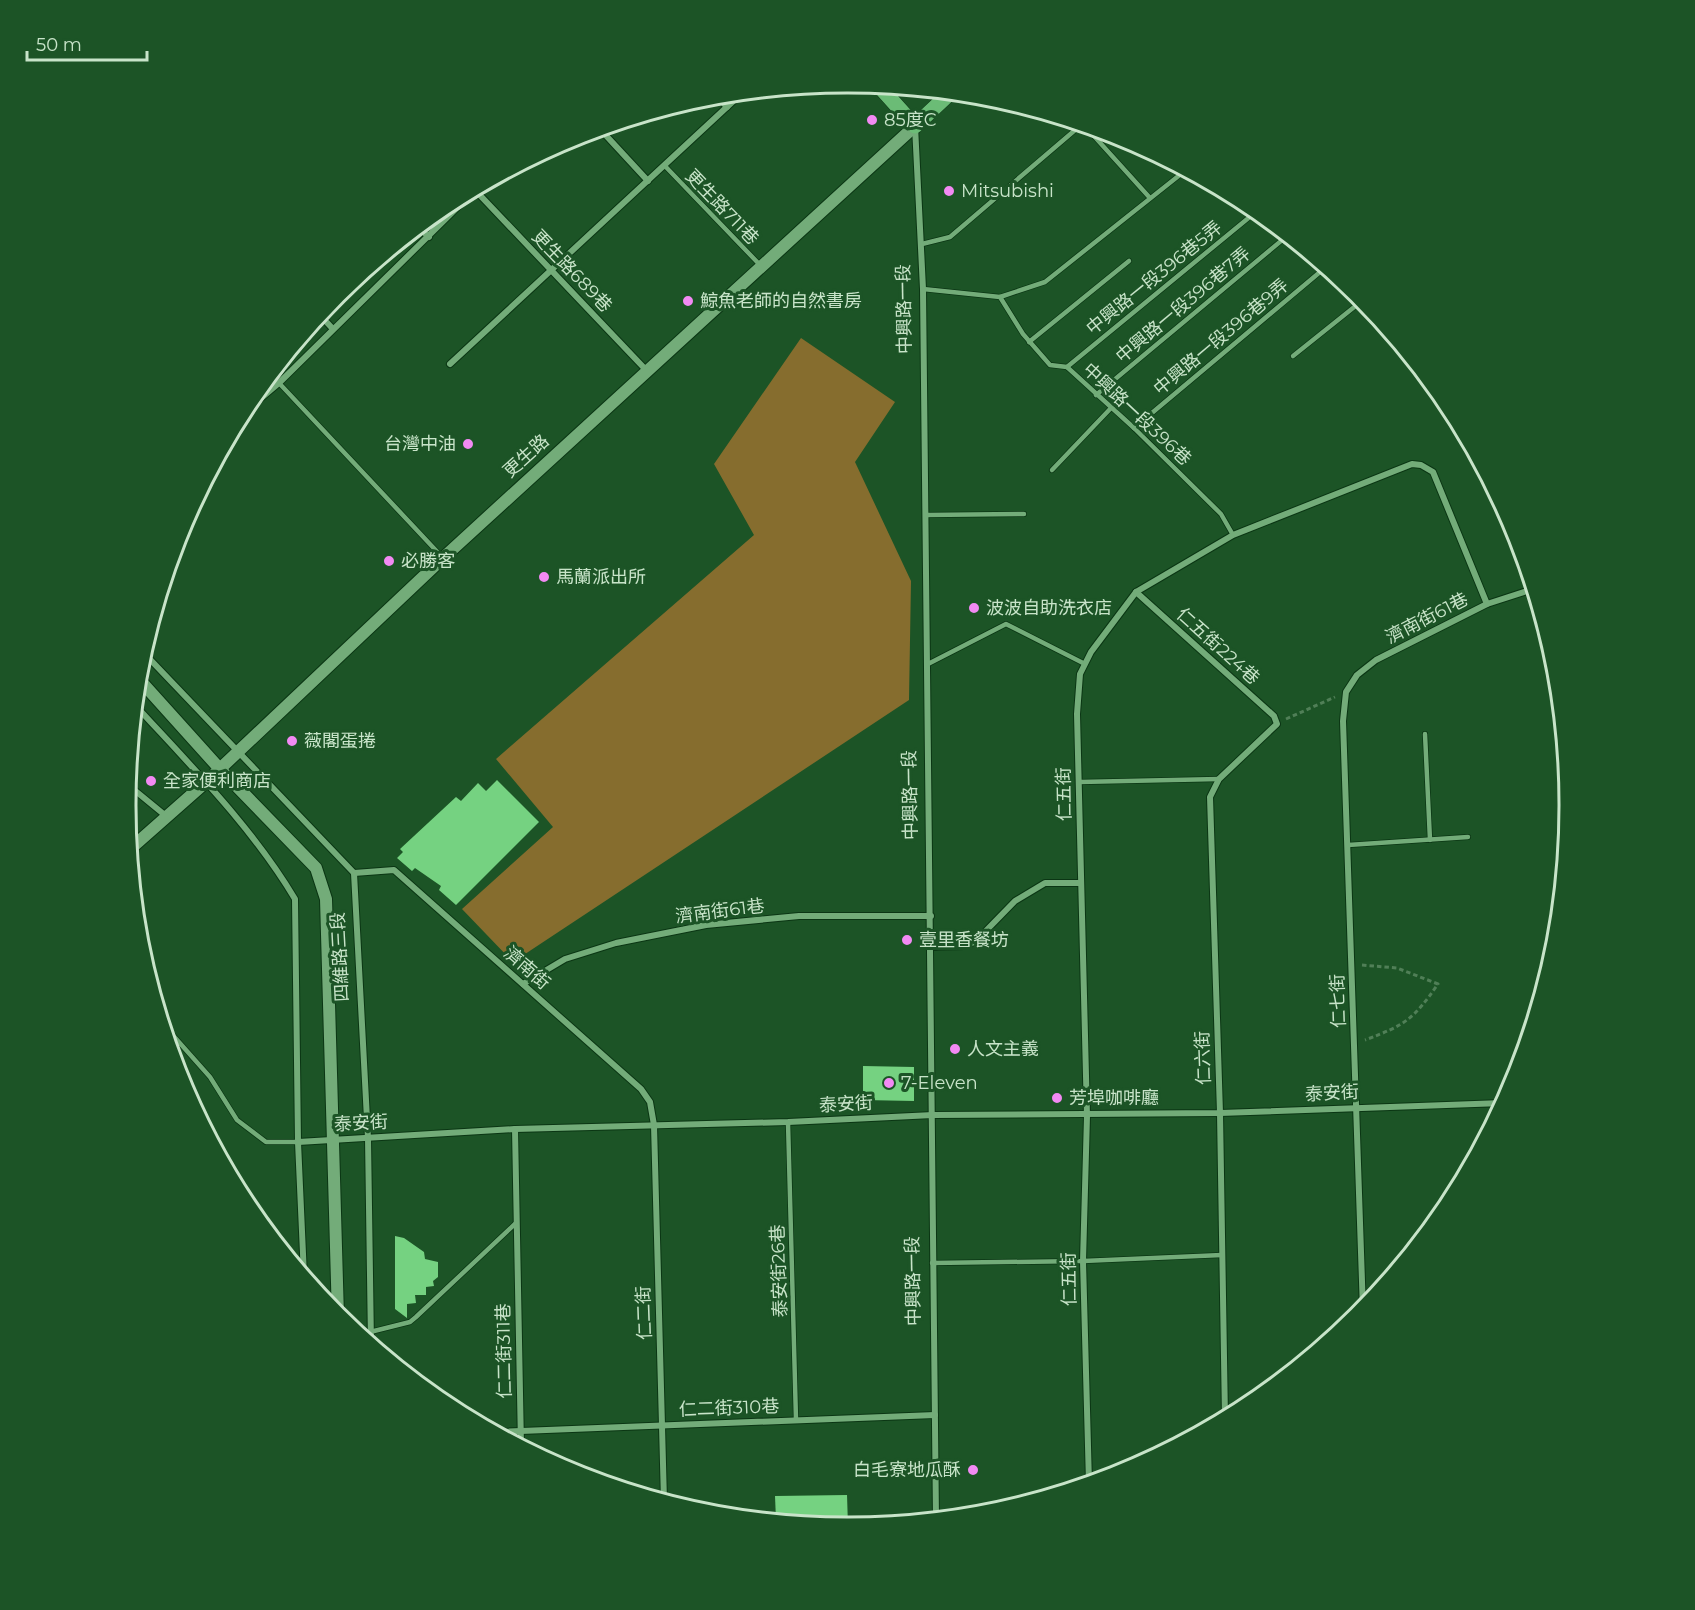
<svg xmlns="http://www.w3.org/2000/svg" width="1695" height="1610" font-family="Montserrat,'Noto Sans TC',sans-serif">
	<rect width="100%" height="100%" fill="#1c5426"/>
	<polygon fill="#866d2e" points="801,338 895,402 855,462 911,581 909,700 513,962 462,909 553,827 496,759 754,535 714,464"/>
	<g fill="#75d281">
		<polygon points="497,780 539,822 456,905 439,890 441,886 415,868 412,871 397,858 403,852 400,849 456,797 461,801 478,783 486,791"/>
		<polygon points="863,1066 914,1067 914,1101 863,1100"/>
		<polygon points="395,1236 404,1238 424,1252 425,1259 438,1262 438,1277 433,1281 434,1286 426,1287 426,1295 415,1295 416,1303 407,1304 407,1318 395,1309"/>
		<polygon points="847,1495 848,1527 776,1520 775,1496"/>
	</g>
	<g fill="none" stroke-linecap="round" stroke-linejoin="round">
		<g stroke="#0b3614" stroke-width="6">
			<g id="lane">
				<polyline points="1084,125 1150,198"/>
				<polyline points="664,165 760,265"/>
				<polyline points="922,244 950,237 1081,125"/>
				<polyline points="923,289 1000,297 1023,334 1050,365 1067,367 1134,428 1221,514 1233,535"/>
				<polyline points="1000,297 1045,282 1186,170"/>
				<polyline points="1029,342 1129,261"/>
				<polyline points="1293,356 1363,300"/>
				<polyline points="1067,367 1257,211"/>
				<polyline points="279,383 443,558"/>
				<polyline points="1096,395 1287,236"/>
				<polyline points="1134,428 1326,267"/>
				<polyline points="1052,470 1111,408"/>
				<polyline points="926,515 1024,514"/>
				<polyline points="928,664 1006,624 1085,664"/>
				<polyline points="1425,734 1430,840"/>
				<polyline points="1079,782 1219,779"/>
				<polyline points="1348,845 1468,837"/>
				<polyline points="162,1023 210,1077 237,1120 266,1142 298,1142"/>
				<polyline points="788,1122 796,1420"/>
				<polyline points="932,1263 1083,1261 1222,1255"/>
				<polyline points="370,1332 410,1322 416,1317 516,1223"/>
			</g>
		</g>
		<g stroke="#0b3614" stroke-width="8">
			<g id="street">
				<polyline points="716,95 727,107"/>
				<polyline points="915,126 923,289 936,1519"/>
				<polyline points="600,129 648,181"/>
				<polyline points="475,190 647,371"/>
				<polyline points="418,227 429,237"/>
				<polyline points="320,315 332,328"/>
				<polyline points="450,364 742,93"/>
				<polyline points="241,415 279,383 478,187"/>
				<polyline points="1136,592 1274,716 1277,724 1219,779 1210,797 1220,1113 1225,1418"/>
				<polyline points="143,652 354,873 368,1138 371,1344"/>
				<path d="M 135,705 C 191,766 252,827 295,899 L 298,1142 L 304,1276"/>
				<polyline points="127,784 166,816"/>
				<polyline points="354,873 394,870 641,1089 650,1102 654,1125 664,1501"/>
				<polyline points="931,947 964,946 975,942 1015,901 1045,883 1081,883"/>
				<polyline points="523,984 565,959 616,943 706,925 799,916 931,916"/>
				<polyline points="515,1129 521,1446"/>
				<polyline points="298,1142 515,1129 788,1122 933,1115 1220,1113 1503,1103"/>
				<polyline points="1363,1311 1343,721 1346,692 1357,675 1376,660 1487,604 1533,589"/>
				<polyline points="495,1432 935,1415"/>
				<polyline points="1089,1483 1083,1261 1087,1116 1077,714 1080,674 1091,652 1136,592 1233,535 1412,464 1421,465 1433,472 1487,604"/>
			</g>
		</g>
		<g stroke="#0b3614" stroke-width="14">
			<g id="secondary">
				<polyline points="138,678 219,768 316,868 326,899 338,1317"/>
				<polyline points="129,850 206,782 443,558 915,126"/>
			</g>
		</g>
		<g stroke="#0b3614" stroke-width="16">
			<polyline id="primary" points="879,86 915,126 950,93"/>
		</g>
		<g stroke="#507f57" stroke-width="3" stroke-dasharray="4.5 3" stroke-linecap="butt">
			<polyline points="1286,719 1335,697"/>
			<path d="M 1362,965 L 1397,968 L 1438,984 C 1413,1020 1405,1025 1365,1040"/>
		</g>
		<use href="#lane" stroke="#73ac79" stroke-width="4.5"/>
		<use href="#street" stroke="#73ac79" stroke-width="6"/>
		<use href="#secondary" stroke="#73ac79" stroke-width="12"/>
		<use href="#primary" stroke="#6bbc76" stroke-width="15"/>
	</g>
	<g fill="#f28af3" stroke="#1c5426" stroke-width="2">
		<circle cx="872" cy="120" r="6"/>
		<circle cx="949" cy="191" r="6"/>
		<circle cx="688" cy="301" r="6"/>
		<circle cx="468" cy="444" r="6"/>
		<circle cx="389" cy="561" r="6"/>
		<circle cx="544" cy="577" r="6"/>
		<circle cx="974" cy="608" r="6"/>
		<circle cx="292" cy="741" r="6"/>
		<circle cx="151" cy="781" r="6"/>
		<circle cx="907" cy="940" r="6"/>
		<circle cx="955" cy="1049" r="6"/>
		<circle cx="889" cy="1083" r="6"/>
		<circle cx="1057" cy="1098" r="6"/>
		<circle cx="973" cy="1470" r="6"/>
	</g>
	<g text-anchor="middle" stroke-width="6" stroke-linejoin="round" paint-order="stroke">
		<g font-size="18" fill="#c8e4c9" stroke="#1c5426" text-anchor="start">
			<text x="884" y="126">85度C</text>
			<text x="961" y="197">Mitsubishi</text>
			<text x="700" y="307">鯨魚老師的自然書房</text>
			<text x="456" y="450" text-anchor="end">台灣中油</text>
			<text x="401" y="567">必勝客</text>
			<text x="556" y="583">馬蘭派出所</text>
			<text x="986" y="614">波波自助洗衣店</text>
			<text x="304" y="747">薇閣蛋捲</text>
			<text x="163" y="787">全家便利商店</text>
			<text x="919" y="946">壹里香餐坊</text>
			<text x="967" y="1055">人文主義</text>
			<text x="901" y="1089">7-Eleven</text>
			<text x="1069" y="1104">芳埠咖啡廳</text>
			<text x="961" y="1476" text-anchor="end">白毛寮地瓜酥</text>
		</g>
		<g font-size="18" fill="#c8e4c9" stroke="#1c5426">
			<text transform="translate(722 207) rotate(46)" y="6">更生路711巷</text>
			<text transform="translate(572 271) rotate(46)" y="6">更生路689巷</text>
			<text transform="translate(1154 278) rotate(-39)" y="6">中興路一段396巷5弄</text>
			<text transform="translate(1183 305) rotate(-40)" y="6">中興路一段396巷7弄</text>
			<text transform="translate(904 309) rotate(-91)" y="6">中興路一段</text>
			<text transform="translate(1221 337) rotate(-40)" y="6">中興路一段396巷9弄</text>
			<text transform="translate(1137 414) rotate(43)" y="6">中興路一段396巷</text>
			<text transform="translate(526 456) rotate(-42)" y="6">更生路</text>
			<text transform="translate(1427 618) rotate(-27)" y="6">濟南街61巷</text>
			<text transform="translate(1218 646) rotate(42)" y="6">仁五街224巷</text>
			<text transform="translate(1064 794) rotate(-91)" y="6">仁五街</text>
			<text transform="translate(910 795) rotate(-91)" y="6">中興路一段</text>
			<text transform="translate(720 911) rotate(-7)" y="6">濟南街61巷</text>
			<text transform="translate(340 957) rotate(-93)" y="6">四維路三段</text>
			<text transform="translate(527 968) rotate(41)" y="6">濟南街</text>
			<text transform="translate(1338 1001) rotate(-92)" y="6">仁七街</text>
			<text transform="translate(1203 1058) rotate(-92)" y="6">仁六街</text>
			<text transform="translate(1332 1093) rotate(-3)" y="6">泰安街</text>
			<text transform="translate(846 1104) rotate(-3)" y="6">泰安街</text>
			<text transform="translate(361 1123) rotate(-3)" y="6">泰安街</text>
			<text transform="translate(779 1271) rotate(-92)" y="6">泰安街26巷</text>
			<text transform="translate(1069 1279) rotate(-91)" y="6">仁五街</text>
			<text transform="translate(913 1281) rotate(-91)" y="6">中興路一段</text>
			<text transform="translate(644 1313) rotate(-92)" y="6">仁二街</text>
			<text transform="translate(504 1351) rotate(-91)" y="6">仁二街311巷</text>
			<text transform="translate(729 1408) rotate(-2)" y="6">仁二街310巷</text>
		</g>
	</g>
	<path d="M0 0H1695V1610H0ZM847 93H848A711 711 0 0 1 1559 804V806A711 711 0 0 1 848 1517H847A711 711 0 0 1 136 806V804A711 711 0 0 1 847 93Z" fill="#1c5426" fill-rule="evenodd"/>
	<path fill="none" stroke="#c8e4c9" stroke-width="3" d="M847 93H848A711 711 0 0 1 1559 804V806A711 711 0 0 1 848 1517H847A711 711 0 0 1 136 806V804A711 711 0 0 1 847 93Z"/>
	<path d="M27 51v9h120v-9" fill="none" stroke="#c8e4c9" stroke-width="3"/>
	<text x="36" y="51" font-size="18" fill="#c8e4c9" stroke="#1c5426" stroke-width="4.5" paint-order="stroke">50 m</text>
</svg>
